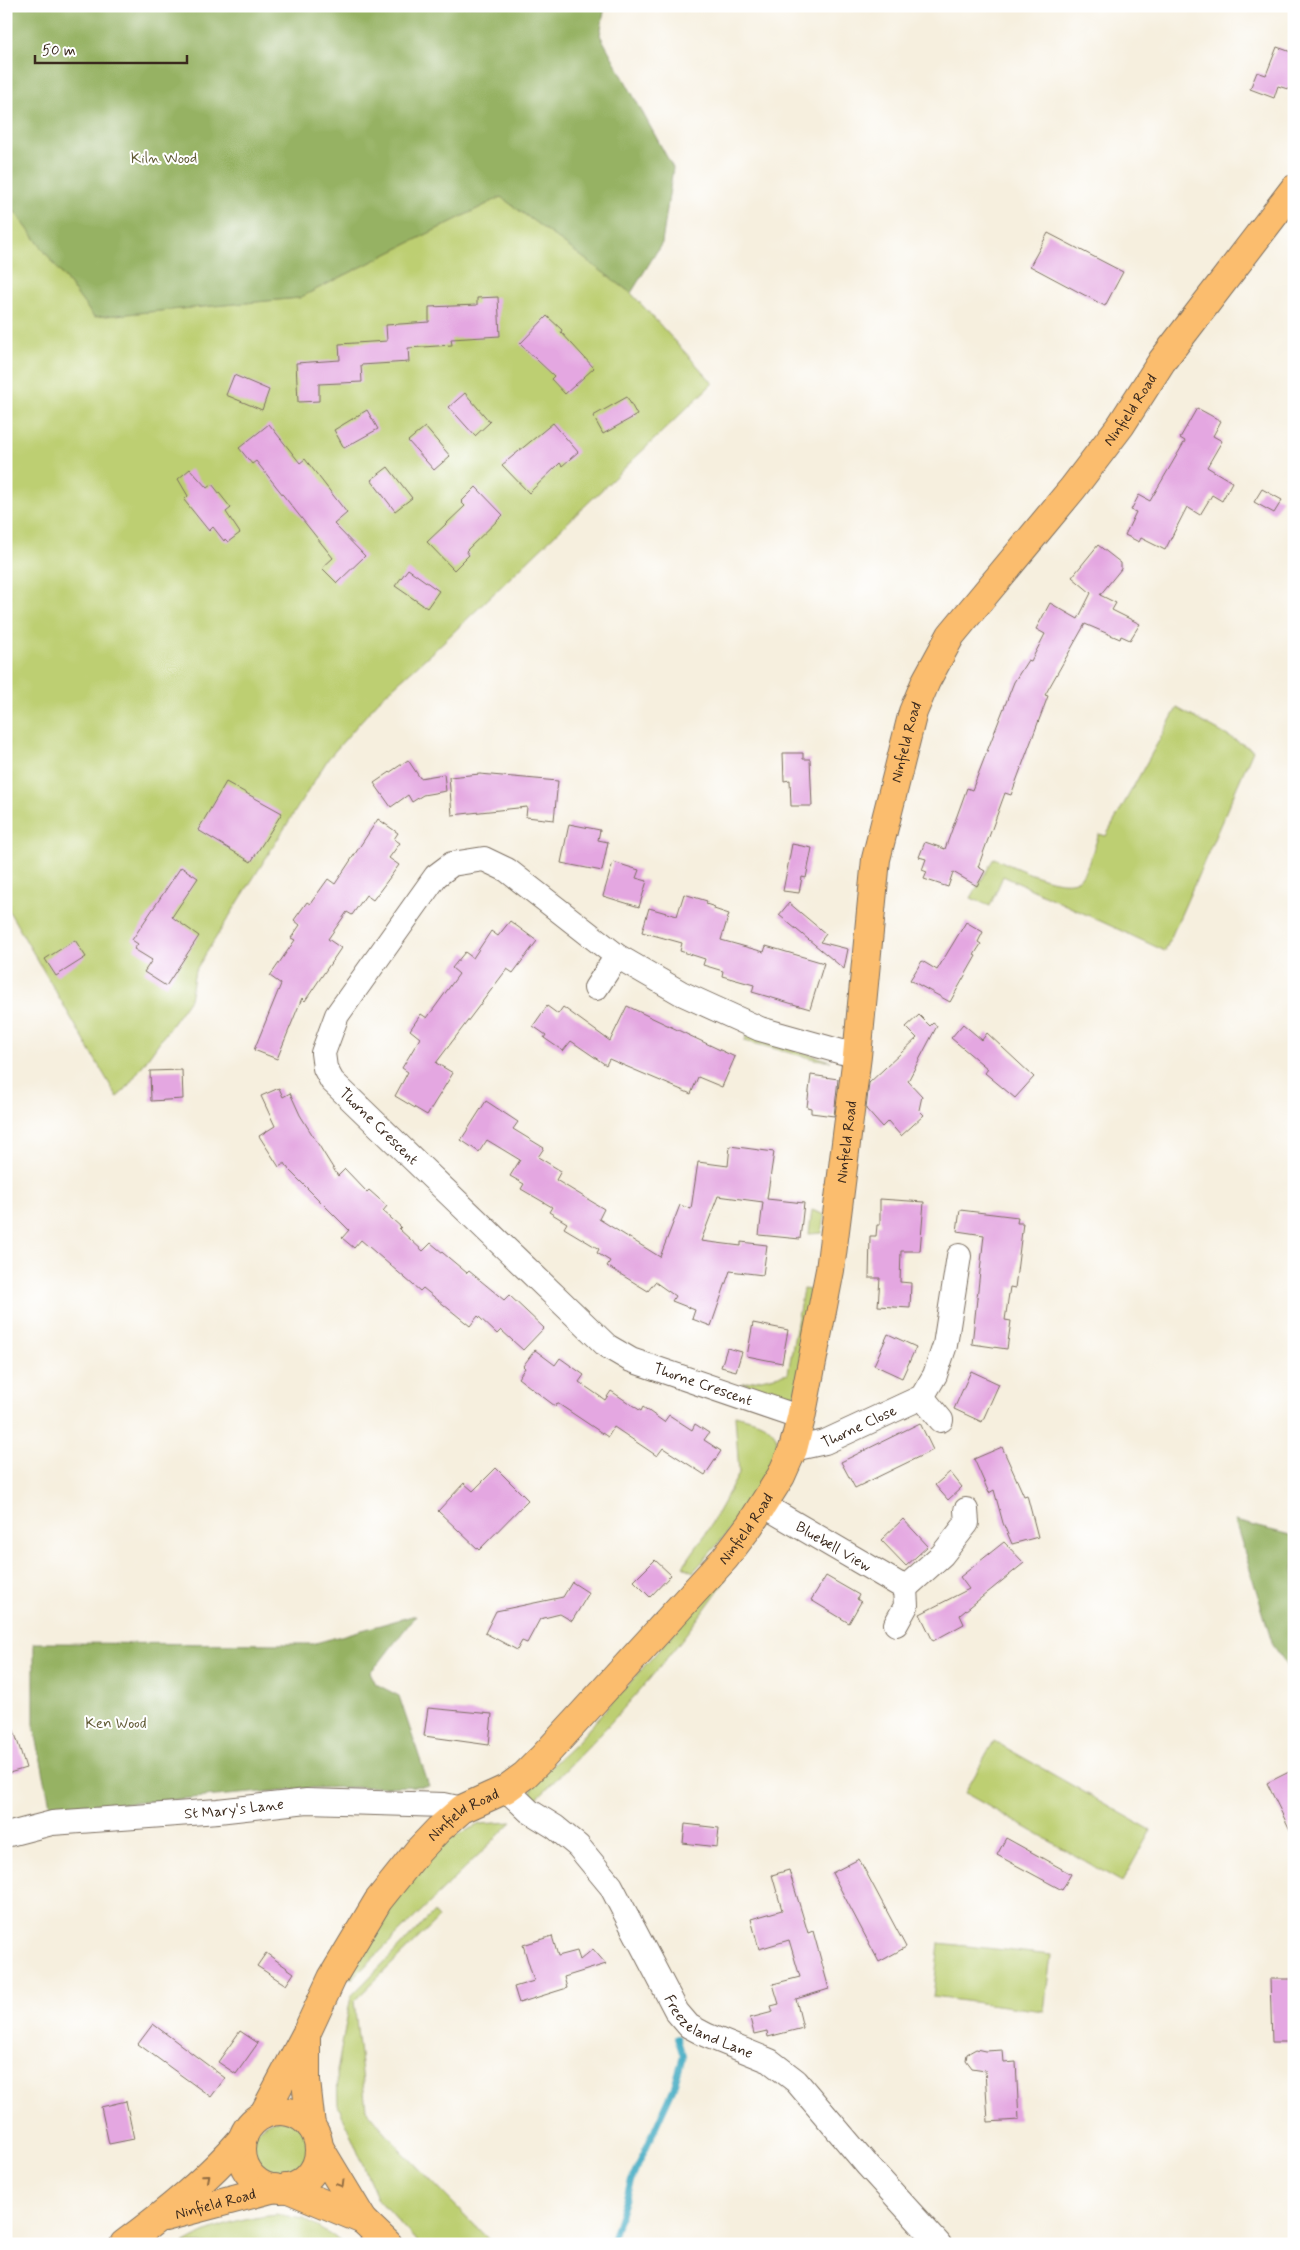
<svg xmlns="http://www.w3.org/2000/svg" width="1300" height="2250" font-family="Mynerve,sans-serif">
	<rect width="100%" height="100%" fill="#fff"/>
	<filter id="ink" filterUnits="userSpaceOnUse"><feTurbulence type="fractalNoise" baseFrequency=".02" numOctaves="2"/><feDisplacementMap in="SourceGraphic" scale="10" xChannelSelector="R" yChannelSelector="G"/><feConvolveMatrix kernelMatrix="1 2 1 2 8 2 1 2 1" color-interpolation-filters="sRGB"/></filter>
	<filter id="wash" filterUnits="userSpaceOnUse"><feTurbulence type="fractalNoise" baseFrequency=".0096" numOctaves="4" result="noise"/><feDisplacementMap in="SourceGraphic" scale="20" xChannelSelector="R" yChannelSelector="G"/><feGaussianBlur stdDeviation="1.12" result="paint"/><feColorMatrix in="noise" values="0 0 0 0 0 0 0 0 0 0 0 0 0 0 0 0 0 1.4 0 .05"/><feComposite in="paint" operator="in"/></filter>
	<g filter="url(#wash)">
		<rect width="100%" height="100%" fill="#f6efde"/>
		<g fill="#bdcf72" stroke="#7c7c48">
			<polygon points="501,197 631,293 713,383 438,647 382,697 328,759 195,971 190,999 125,1090 117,1097 6,906 6,329 12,323 6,314 6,200 94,317 299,298"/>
			<path d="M 1177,708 L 1253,750 L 1165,951 L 1003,876 L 990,906 L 971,898 L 994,858 C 1011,865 1067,894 1081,877 C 1089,866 1094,847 1099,834 L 1106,836 Z"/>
			<polygon points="746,1035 831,1061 814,1059 745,1041"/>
			<polygon points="812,1210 825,1215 822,1233 809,1234"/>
			<polygon points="803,1289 816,1291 796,1393 782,1397 743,1383 788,1373"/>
			<path d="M 735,1415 C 749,1419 767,1421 775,1435 C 791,1464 713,1550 693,1572 L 683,1566 L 705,1535 L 739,1474 Z"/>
			<path d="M 726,1579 C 671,1660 604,1733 534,1801 L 531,1792 L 534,1782 L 578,1741 L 721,1580 Z"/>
			<polygon points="994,1741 1151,1830 1122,1882 965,1793"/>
			<polygon points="512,1822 352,1979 346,1976 391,1900 418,1867 449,1839 480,1824"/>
			<polygon points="434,1912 438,1919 354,2001 366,2109 399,2148 493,2244 419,2244 377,2198 338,2105 337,2071 351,1996"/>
			<polygon points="939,1943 1051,1955 1044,2011 933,1997"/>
			<circle cx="280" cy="2149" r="29"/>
			<path d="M 277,2215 L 304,2219 L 345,2244 L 183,2244 C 212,2227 244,2218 277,2215 Z"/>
		</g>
		<g fill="#96b264" stroke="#686e41">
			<polygon points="6,6 605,6 600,35 673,168 662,243 631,293 501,197 299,298 94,317 6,200"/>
			<polygon points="1235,1521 1294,1536 1294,1675 1273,1645"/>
			<polygon points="416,1615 379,1663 370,1672 376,1684 399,1696 429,1786 310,1788 51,1810 34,1726 34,1643 312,1644"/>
		</g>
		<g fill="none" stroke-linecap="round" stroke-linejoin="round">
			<polyline stroke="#42abc2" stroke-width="6" points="611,2244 631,2181 674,2087 683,2056 677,2037"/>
		</g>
		<g id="blocks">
			<g fill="#e4a7e1">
				<polygon points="1277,47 1294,53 1294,91 1278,86 1274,98 1250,89 1257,72 1266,75"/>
				<polygon points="1048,233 1123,272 1105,306 1030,266"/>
				<polygon points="498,297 500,336 451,339 452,345 408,348 409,362 361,365 362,382 319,384 319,401 298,402 296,363 340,360 339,344 387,341 386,325 429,322 429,307 477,305 477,298"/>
				<polygon points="547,316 562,330 561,332 594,368 565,394 551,379 554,376 520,344"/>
				<polygon points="234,375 269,390 262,410 226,395"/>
				<polygon points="465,393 490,422 475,436 449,407"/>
				<polygon points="627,397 637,415 603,434 593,416"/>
				<polygon points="1197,408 1221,421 1213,436 1222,441 1207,467 1232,482 1222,501 1212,495 1200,515 1187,507 1165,550 1141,538 1139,542 1125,535 1136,512 1131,510 1139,495 1150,501 1185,441 1180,438"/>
				<polygon points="367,410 378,429 344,448 334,430"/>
				<polygon points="553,423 578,452 562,466 560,463 529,493 502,465"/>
				<polygon points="269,424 300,463 305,459 347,513 334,524 365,556 337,583 322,568 333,558 256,461 252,464 239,448"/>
				<polygon points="425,427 450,456 434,470 408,441"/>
				<polygon points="388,467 412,498 395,511 371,480"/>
				<polygon points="190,469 207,488 212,484 231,508 226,512 240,533 228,542 225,539 224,541 213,527 209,531 184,500 188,496 178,479"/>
				<polygon points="476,487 503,515 466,551 469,555 454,570 427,542 465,506 461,502"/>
				<polygon points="1262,489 1282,500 1274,513 1254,502"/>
				<polygon points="1098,545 1121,563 1121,569 1100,595 1116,603 1112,610 1140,624 1130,640 1121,636 1120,639 1085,624 1045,695 1048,696 1011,795 1005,793 978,867 985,871 977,886 953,872 948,887 924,879 927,872 922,870 926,859 919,857 925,842 945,849 967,788 972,790 1014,682 1028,660 1031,661 1045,634 1036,629 1050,603 1078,619 1091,593 1072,577"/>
				<polygon points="408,569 439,591 427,608 395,586"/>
				<polygon points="783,753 803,753 803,759 810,759 812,806 791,806 790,780 784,781"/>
				<polygon points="408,760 420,778 444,774 446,791 423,795 412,802 408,795 391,807 374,783"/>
				<polygon points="480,774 558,781 554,820 526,817 527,807 452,815 449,777"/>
				<polygon points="226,782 282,813 251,862 198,830"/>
				<polygon points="378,819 398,833 394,839 400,843 389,858 399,865 373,900 366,895 352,915 347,912 328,939 341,948 305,1001 302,998 277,1059 254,1050 281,984 270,976 295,940 291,938 300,925 294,920 307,902 310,904 328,879 335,884"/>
				<polygon points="569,824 600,830 598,840 608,842 602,871 561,863"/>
				<polygon points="792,844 812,848 806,878 802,877 799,893 783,891"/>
				<polygon points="613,862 639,870 636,878 647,881 639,907 603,896"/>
				<polygon points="181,867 198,878 172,917 199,936 166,986 144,972 152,960 134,949 138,944 132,940"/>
				<polygon points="684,894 707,901 706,904 715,907 714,909 729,914 721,940 764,952 766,946 824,963 810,1009 752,992 754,985 722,976 723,971 703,965 705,959 680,951 682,943 642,932 649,908 677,916"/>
				<polygon points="789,903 826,934 820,942 848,949 844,969 779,915"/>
				<polygon points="510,921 537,941 513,973 507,969 436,1063 453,1073 427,1115 395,1096 408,1072 402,1068 420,1038 410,1030 421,1014 427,1018 459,974 452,968 465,952 473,958 491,931 498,936"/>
				<polygon points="966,922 983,932 978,942 981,944 974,955 976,956 950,1002 910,980 922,961 937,970"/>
				<polygon points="75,940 86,957 56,976 45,959"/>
				<polygon points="547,1006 558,1014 563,1007 610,1041 627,1006 735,1057 722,1087 698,1077 691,1094 609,1059 606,1065 571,1041 563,1051 544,1038 546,1035 533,1026"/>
				<polygon points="919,1015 930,1026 933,1023 937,1026 908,1081 922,1096 919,1110 924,1115 901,1136 888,1121 882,1127 866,1109 869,1083 917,1038 906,1027"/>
				<polygon points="963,1024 982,1040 987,1033 1034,1077 1015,1098 985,1073 988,1069 951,1038"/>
				<polygon points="182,1070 183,1099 151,1101 150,1071"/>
				<polygon points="811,1075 838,1079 834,1116 811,1113 811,1108 807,1107"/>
				<polygon points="279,1088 283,1097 290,1093 300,1115 338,1176 345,1169 367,1192 369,1190 387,1206 383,1211 401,1227 399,1229 423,1251 431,1243 467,1273 469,1271 504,1300 509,1295 544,1328 523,1350 501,1330 497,1334 478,1316 470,1326 423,1288 420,1291 361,1240 354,1248 342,1238 349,1230 289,1170 285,1163 279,1167 259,1136 275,1126 261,1096"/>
				<polygon points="486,1101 518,1122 513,1129 544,1148 538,1157 561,1171 556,1180 604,1209 599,1219 660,1257 680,1205 691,1209 698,1162 728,1166 730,1146 774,1152 767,1199 804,1203 800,1239 759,1235 763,1202 718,1196 701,1241 741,1246 741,1242 767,1245 763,1275 730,1271 711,1326 692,1319 695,1310 672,1301 675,1296 655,1282 648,1291 607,1266 610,1261 597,1253 599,1249 564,1228 567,1223 549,1212 552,1207 521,1189 524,1184 510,1176 520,1160 487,1140 479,1152 461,1140"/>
				<polygon points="880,1199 924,1202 920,1251 901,1251 900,1282 911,1283 910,1308 878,1306 880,1278 869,1278 870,1236 876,1236 877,1225 880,1225"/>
				<polygon points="960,1210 1018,1217 1017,1223 1023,1223 1015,1288 1010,1287 1005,1320 1011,1321 1007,1349 972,1344 984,1235 957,1231"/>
				<polygon points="753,1323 788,1330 782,1363 747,1356"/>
				<polygon points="888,1334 916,1347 902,1378 874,1365"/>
				<polygon points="727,1348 742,1352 736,1371 721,1367"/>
				<polygon points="535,1350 555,1365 560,1358 584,1375 579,1382 605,1400 611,1391 641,1411 643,1407 664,1422 669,1415 692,1430 695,1424 709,1433 704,1440 721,1451 705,1475 663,1448 657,1456 614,1427 608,1437 557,1403 555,1406 518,1378 525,1368 523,1366"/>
				<polygon points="971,1371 999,1384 982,1422 954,1409"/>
				<polygon points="920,1423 933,1450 855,1488 841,1462"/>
				<polygon points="1002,1447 1024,1496 1027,1495 1038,1537 1012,1544 1003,1523 994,1490 989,1493 974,1459"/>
				<polygon points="496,1468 528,1500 479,1550 438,1511 464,1483 473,1491"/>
				<polygon points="950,1472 962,1487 948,1500 935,1485"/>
				<polygon points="903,1519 928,1546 906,1566 881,1540"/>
				<polygon points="1004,1542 1024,1563 960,1615 964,1624 933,1641 920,1614 969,1589 960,1577"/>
				<polygon points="655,1560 671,1575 650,1597 634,1581"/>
				<polygon points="826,1576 859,1595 857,1599 861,1602 849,1623 811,1600"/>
				<polygon points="572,1582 589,1593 572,1621 560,1614 540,1619 527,1643 522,1641 517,1650 485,1633 496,1611 563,1597"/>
				<polygon points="428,1708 492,1714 489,1745 424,1736"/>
				<polygon points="10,1718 26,1768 6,1774 6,1719"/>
				<polygon points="1289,1772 1294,1781 1294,1838 1267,1783"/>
				<polygon points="685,1824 719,1828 717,1847 683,1843"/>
				<polygon points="1006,1838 1071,1874 1062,1890 997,1855"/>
				<polygon points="859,1859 906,1947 879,1962 832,1873"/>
				<polygon points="789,1870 808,1933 813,1931 829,1989 796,1999 803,2028 768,2037 767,2031 754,2034 750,2018 773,2012 771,2006 779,2004 773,1984 800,1977 789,1940 759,1949 751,1919 782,1910 772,1875"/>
				<polygon points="552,1936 558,1956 577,1951 580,1960 593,1949 606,1964 564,1977 567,1988 519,2003 514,1987 534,1981 523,1945"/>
				<polygon points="266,1953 294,1973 286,1985 257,1966"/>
				<polygon points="1270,1979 1294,1979 1294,2042 1272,2042"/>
				<polygon points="153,2024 225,2078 211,2097 138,2044"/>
				<polygon points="240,2031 258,2043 236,2074 218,2062"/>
				<polygon points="976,2049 985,2051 1003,2050 1004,2063 1016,2062 1019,2120 988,2122 985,2070 972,2068 966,2060 967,2054"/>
				<polygon points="126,2101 134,2139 109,2144 101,2107"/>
			</g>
		</g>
	</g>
	<g filter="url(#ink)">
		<use href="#blocks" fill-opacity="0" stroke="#7c6f61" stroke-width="1"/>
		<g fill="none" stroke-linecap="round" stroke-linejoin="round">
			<g stroke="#7c6f61" stroke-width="26">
				<g id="street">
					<polyline points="596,988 617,956"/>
					<polyline points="922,1397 941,1420"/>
					<polyline points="801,1418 631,1360 607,1346 332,1081 325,1068 323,1053 337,1015 436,876 452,864 484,859 507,870 617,956 681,993 760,1029 842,1052"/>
					<path id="s1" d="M 793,1449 L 825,1442 L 922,1397 L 935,1375 L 945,1345 L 959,1256"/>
					<path id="s2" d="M 763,1505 L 905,1588 L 942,1555 L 967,1523 L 966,1510"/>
					<polyline points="896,1624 906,1606 905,1588"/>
					<path id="s3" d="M 506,1789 L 529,1811 L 555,1827 L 578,1846 L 611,1886 L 677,2012 L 689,2026 L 706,2035 L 770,2061 L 796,2081 L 868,2166 L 939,2244"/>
					<path id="s4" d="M 6,1835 L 52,1823 L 218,1811 L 307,1801 L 444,1805 L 462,1809"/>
				</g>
			</g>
			<g stroke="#7c6f61" stroke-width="30">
				<g id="primary">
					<polyline points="306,2038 306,2081 311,2126"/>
					<circle cx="280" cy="2150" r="39"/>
					<path id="s5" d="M 263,2115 L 306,2034 L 332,1978 L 378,1901 L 418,1851 L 439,1829 L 462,1809 L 506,1789 L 525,1775 L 543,1757 L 725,1558 L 750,1525 L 781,1476 L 793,1449 L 801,1418 L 830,1270 L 857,1056 L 876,859 L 913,712 L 926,681 L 951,635 L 1073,488 L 1121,425 L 1162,361 L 1294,189"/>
					<polyline points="319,2147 363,2220 388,2244"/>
					<polyline points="286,2188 363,2220"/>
					<path id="s6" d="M 165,2217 L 275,2188"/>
					<path d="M 124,2244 C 167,2212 208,2179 243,2138"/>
				</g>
			</g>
			<use href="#street" stroke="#fff" stroke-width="24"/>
			<use href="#primary" stroke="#fbbd6e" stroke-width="28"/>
		</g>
		<defs><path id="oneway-chevron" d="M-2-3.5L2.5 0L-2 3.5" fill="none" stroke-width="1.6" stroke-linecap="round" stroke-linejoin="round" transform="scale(1.25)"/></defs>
		<g stroke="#916c42">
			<use href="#oneway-chevron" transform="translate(207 2177) rotate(-41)"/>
			<use href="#oneway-chevron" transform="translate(341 2184) rotate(59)"/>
		</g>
	</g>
	<g text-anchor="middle" stroke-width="4" stroke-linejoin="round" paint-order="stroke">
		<g font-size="15" fill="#625c37" stroke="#fff">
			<text x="164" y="163">Kiln Wood</text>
			<text x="116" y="1728">Ken Wood</text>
		</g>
		<g font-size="15" fill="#3b2a1e" stroke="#fff">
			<text dy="5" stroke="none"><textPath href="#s5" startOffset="1986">Ninfield Road</textPath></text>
			<text dy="5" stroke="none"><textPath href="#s5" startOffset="1581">Ninfield Road</textPath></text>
			<text transform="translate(379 1126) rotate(44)" y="5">Thorne Crescent</text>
			<text dy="5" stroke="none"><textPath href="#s5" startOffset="1176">Ninfield Road</textPath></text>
			<text transform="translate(703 1384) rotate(19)" y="5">Thorne Crescent</text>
			<text dy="5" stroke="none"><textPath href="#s1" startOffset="70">Thorne Close</textPath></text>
			<text dy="5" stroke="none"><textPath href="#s5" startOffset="771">Ninfield Road</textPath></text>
			<text dy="5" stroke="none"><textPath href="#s2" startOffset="82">Bluebell View</textPath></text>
			<text dy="5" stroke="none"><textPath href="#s4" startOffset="230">St Mary's Lane</textPath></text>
			<text dy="5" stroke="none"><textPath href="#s5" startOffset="366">Ninfield Road</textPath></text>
			<text dy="5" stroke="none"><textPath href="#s3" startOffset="321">Freezeland Lane</textPath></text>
			<text dy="5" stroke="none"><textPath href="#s6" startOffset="52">Ninfield Road</textPath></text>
		</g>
	</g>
	<rect width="1300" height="2250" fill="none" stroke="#fff" stroke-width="25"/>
	<path d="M35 55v8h152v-8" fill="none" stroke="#3b2a1e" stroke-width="2.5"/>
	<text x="42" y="55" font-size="15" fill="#3b2a1e" stroke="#ffffff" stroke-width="4" paint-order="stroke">50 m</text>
</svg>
